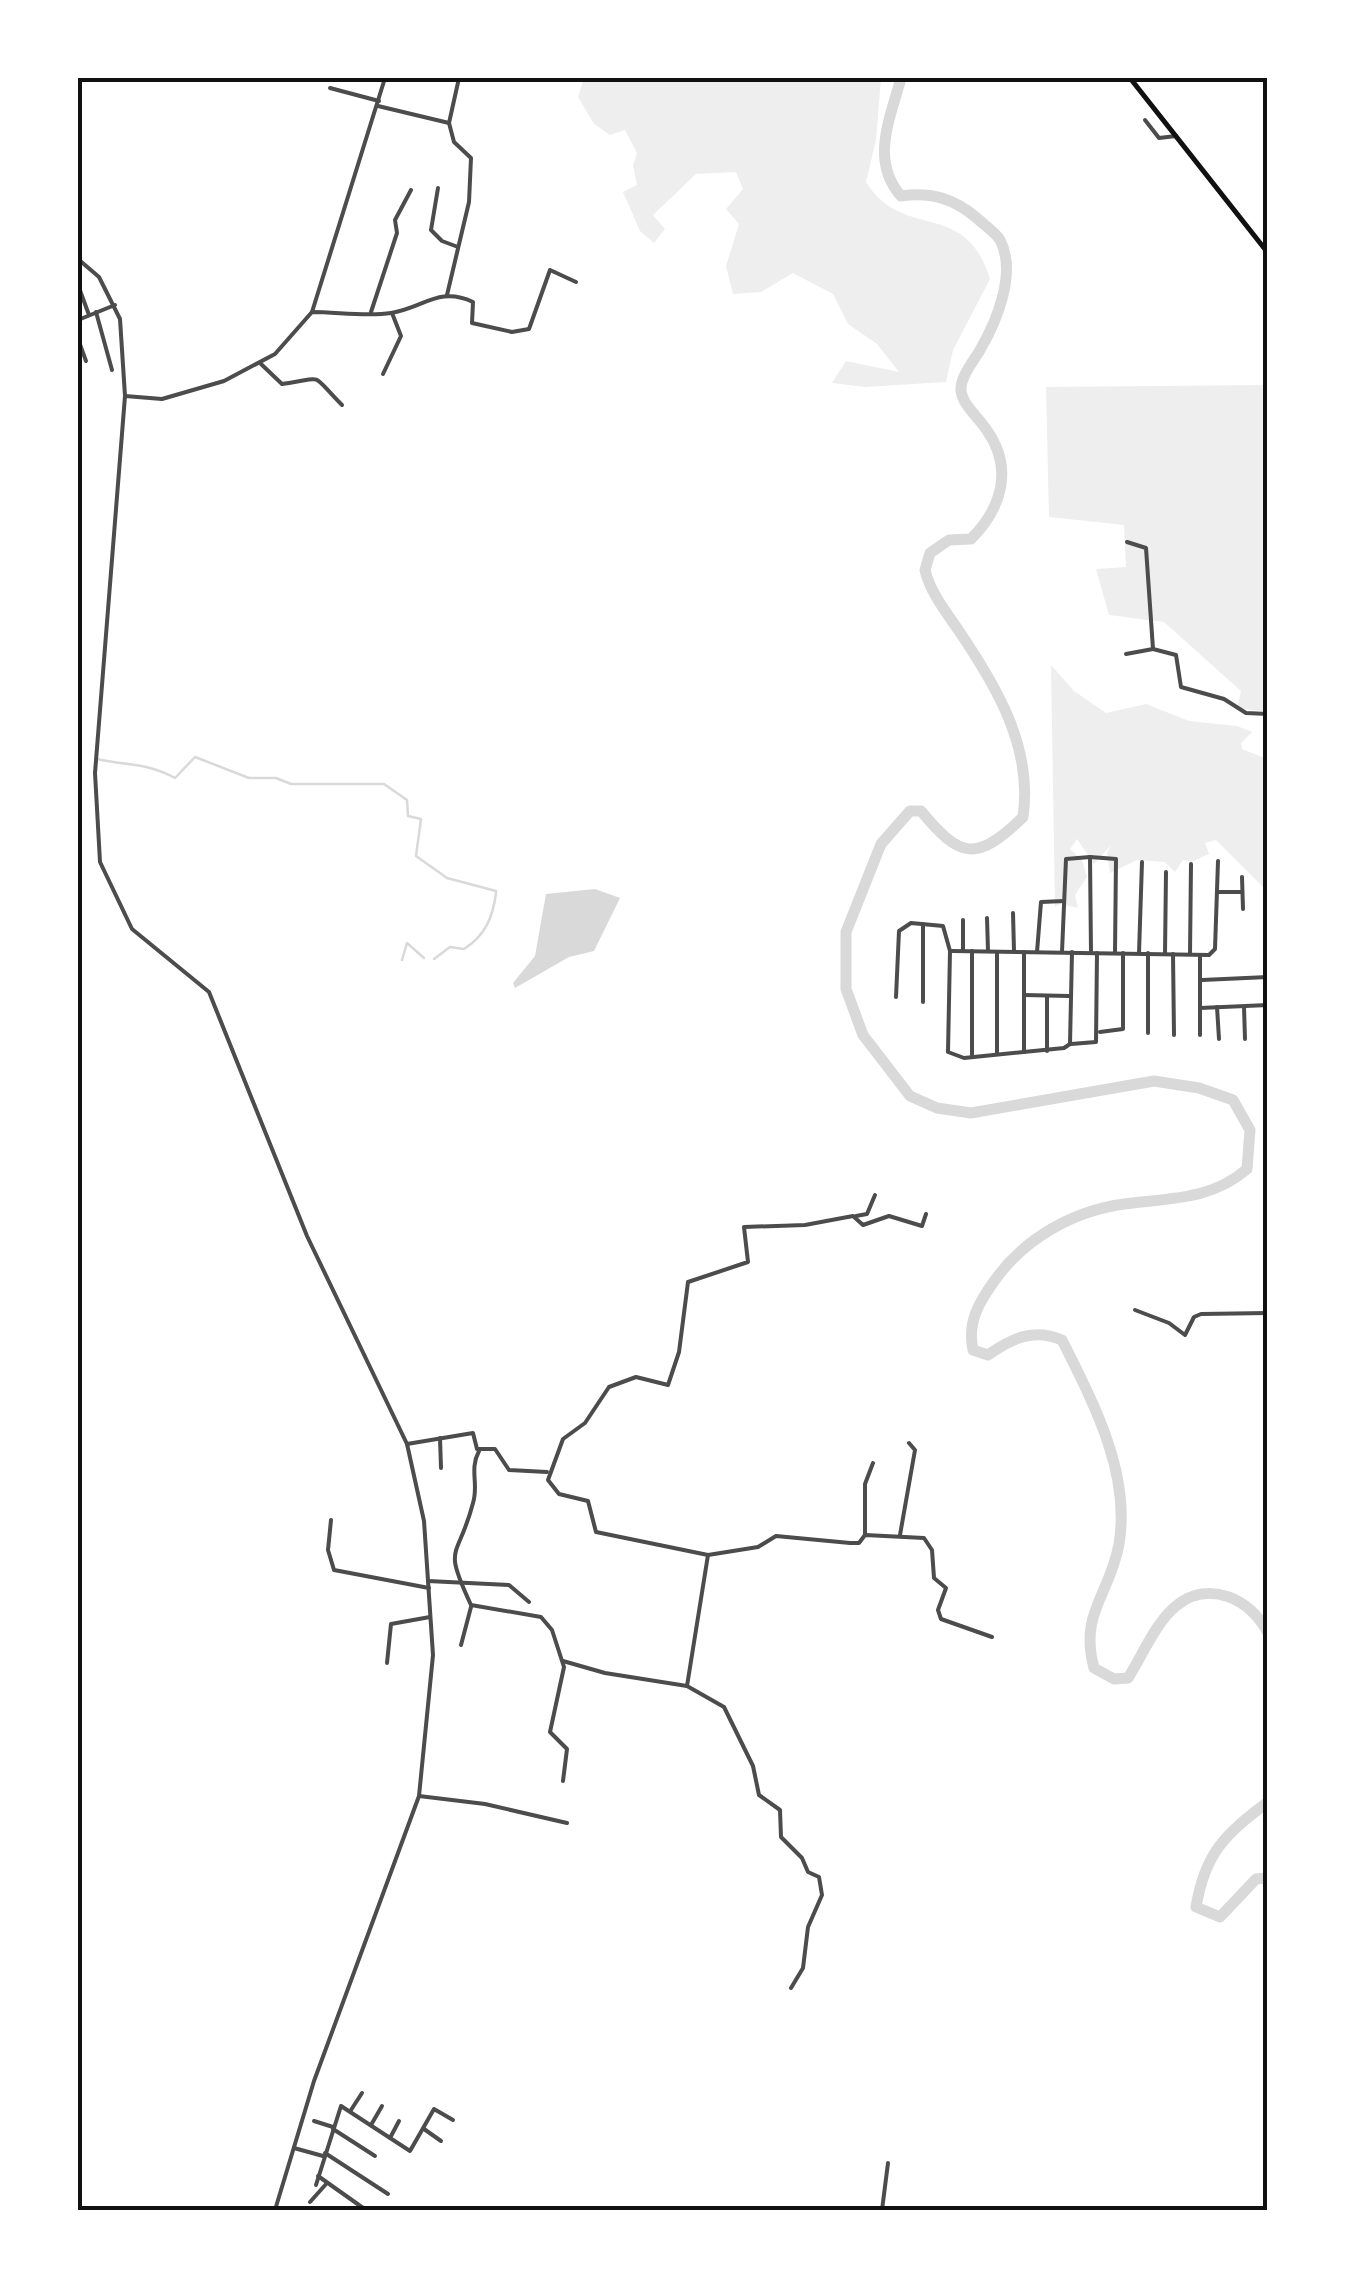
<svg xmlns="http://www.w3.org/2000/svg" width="1345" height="2288" font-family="'Asap Condensed',sans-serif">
	<rect width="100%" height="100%" fill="#fff"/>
	<g fill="#eee">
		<path d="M 584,78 L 881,78 L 876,140 L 866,182 C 905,243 965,197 990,279 L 953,350 L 946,382 L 865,387 L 832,383 L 846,361 L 899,372 L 877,344 L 848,324 L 833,294 L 793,273 L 761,292 L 733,294 L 726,266 L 739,224 L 726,209 L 743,189 L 736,172 L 696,174 L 653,215 L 665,229 L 654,243 L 640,231 L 623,192 L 637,185 L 633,165 L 637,153 L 625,130 L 610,135 L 594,124 L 578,97 Z"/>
		<polygon points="1267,385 1267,712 1237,708 1241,691 1164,622 1109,615 1096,569 1126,567 1124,525 1049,517 1046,387"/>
		<polygon points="1051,665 1074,691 1106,713 1146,704 1189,721 1237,726 1252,732 1241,743 1242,749 1267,759 1267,891 1216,840 1205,843 1209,854 1191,862 1183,860 1175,872 1165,862 1137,860 1110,873 1107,853 1111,845 1094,864 1077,839 1070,849 1082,860 1087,877 1075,895 1078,908 1060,904 1055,907"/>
	</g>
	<polygon fill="#d9d9d9" points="595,889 620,898 594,951 569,957 515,988 513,983 535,956 546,894"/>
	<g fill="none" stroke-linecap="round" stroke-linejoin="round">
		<g stroke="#d9d9d9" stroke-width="2.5">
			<path d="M 97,759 C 128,766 145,762 175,778 L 195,757 L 249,778 L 276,778 L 291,784 L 384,784 L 407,800 L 408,816 L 421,819 L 416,856 L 447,878 L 496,891"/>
			<path d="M 434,959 L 450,947 L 464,949 C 485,936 493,917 496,893"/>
			<polyline points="402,960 407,943 424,958"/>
		</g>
		<g stroke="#d9d9d9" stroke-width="11">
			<path d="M 901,78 C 890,119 870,161 901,196 C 931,192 954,198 978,219 C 984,225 996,233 1000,240 C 1017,272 997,321 980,350 C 973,362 960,377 961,391 C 963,405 978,417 986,429 C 1014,468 1002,508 971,539 L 949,540 L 930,553 L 925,570 C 930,592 946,612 959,631 C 997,687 1033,748 1023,817 C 976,863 960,858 921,811 L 910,811 L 881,844 L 846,932 L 846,989 L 863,1035 L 910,1096 L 937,1108 L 971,1113 L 1154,1081 L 1199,1088 L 1233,1100 L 1250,1130 L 1247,1169 C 1212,1200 1169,1198 1124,1204 C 1073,1211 1025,1238 995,1280 C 979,1302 967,1322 973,1350 L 988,1355 C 1012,1338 1034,1328 1062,1340 C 1093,1402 1131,1473 1119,1544 C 1110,1595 1079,1613 1094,1668 L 1114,1679 L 1128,1678 C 1142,1656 1156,1622 1176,1606 C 1209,1579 1251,1599 1268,1633"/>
			<path d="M 1268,1802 C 1225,1834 1205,1853 1196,1907 L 1220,1917 L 1256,1879 L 1268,1878"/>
		</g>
		<g stroke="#4c4c4c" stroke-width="4">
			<polyline points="330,88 379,101"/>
			<polyline points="378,106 449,123 454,142 471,158 469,202 447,295"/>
			<polyline points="1145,120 1159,138 1176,136"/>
			<polyline points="449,123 459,78"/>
			<polyline points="438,188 431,230 442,241 458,247"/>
			<polyline points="78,259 99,277 120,319 125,396 95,773 100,862 132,929 209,992 307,1236 407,1444 424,1521 433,1655 419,1796 314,2081 275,2210"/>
			<polyline points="78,285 89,315"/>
			<polyline points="96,312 112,370"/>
			<polyline points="312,312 385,78"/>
			<polyline points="371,312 397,233 395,220 411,190"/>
			<polyline points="78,320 115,305"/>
			<polyline points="78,339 86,361"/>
			<path d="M 261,364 L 282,384 C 327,378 308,371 342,405"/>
			<polyline points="383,374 401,336 392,313"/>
			<path d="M 125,396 L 162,399 L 224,381 L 275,354 L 312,312 C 337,312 367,317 391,313 C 423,308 439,286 473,302 L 472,323 L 512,332 L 529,329 L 550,270 L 576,282"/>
			<polyline points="1127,542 1146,548 1153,649 1176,655 1181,687 1224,699 1246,713 1268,714"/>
			<polyline points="1126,654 1153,649"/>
			<polyline points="1090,857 1116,859 1115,952"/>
			<polyline points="1242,877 1243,909"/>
			<polyline points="1217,892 1242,892"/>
			<polyline points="1013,913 1014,951"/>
			<polyline points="987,918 988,951"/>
			<polyline points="963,920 963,951"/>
			<polyline points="923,924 923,1002"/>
			<polyline points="952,951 1209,955 1215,949 1218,861"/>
			<polyline points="1037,952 1041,902 1064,901"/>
			<polyline points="1062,952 1066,859 1090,857 1091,953"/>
			<polyline points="1139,953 1142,862"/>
			<polyline points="1165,954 1166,872"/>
			<polyline points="1173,954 1174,1035"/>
			<polyline points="1190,954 1191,864"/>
			<polyline points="1202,980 1268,977"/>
			<polyline points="1024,995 1069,996"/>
			<polyline points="1047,996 1047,1051"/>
			<polyline points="896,997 899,931 911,923 943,926 950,951 948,1052 964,1058 1064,1048 1070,1044 1072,952"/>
			<polyline points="1217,1007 1219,1039"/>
			<polyline points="1244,1007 1245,1039"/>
			<polyline points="1200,1008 1268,1005"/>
			<polyline points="1100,1032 1123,1029 1123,953"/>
			<polyline points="1148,1033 1148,953"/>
			<polyline points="1200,1035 1200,955"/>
			<polyline points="1071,1044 1096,1042 1097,953"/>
			<polyline points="1024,1052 1024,952"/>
			<polyline points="997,1053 997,953"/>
			<polyline points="972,1055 972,951"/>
			<polyline points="926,1214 922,1226 889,1216 863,1225 853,1216 805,1225 744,1227 748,1262 688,1282 679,1352 668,1385 636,1377 609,1387 585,1423 563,1439 548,1480 559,1494 588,1501 596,1532 708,1555 758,1547 776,1536 850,1543 859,1543 865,1535 924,1538 932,1550 934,1578 946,1588 938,1610 941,1619 992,1637"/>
			<polyline points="856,1216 867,1214 875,1195"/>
			<polyline points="1135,1310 1169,1323 1185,1335 1194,1317 1201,1314 1268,1313"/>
			<polyline points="440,1438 441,1468"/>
			<polyline points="407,1444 473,1433 477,1449 495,1449 509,1470 547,1472"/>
			<path d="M 479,1451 C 469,1470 479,1484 473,1503 C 458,1561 442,1543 471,1605 L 541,1617 L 552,1630 L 564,1667 L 550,1732 L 567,1749 L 563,1781"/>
			<polyline points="331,1520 328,1550 334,1570 429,1588"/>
			<polyline points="865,1535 865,1484 873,1463"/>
			<polyline points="900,1535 915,1450 909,1443"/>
			<polyline points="428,1581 509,1585 529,1602"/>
			<polyline points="461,1645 471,1607"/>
			<polyline points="563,1661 605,1673 687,1686 724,1707 753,1766 759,1795 780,1810 781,1837 802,1858 808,1872 819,1877 822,1895 808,1927 803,1968 791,1988"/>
			<polyline points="387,1663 391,1624 430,1617"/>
			<polyline points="687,1686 708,1555"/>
			<polyline points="419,1796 485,1804 567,1823"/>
			<polyline points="351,2110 362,2093"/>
			<polyline points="314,2121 333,2127"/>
			<polyline points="371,2125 382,2106"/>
			<polyline points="333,2129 375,2156"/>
			<polyline points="424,2129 441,2141"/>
			<polyline points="390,2138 399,2121"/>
			<polyline points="294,2148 323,2156"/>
			<polyline points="325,2153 388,2194"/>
			<polyline points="318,2176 366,2210"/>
			<polyline points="316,2185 341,2106 410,2151 434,2109 453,2120"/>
			<polyline points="310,2202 327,2183"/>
			<polyline points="882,2210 888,2163"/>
		</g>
		<polyline stroke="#111" stroke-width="5" points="1130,78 1268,253"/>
	</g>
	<rect width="1345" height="2288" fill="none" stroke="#ffffff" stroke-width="160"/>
	<rect x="80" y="80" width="1185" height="2128" fill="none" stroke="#111" stroke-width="4"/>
</svg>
